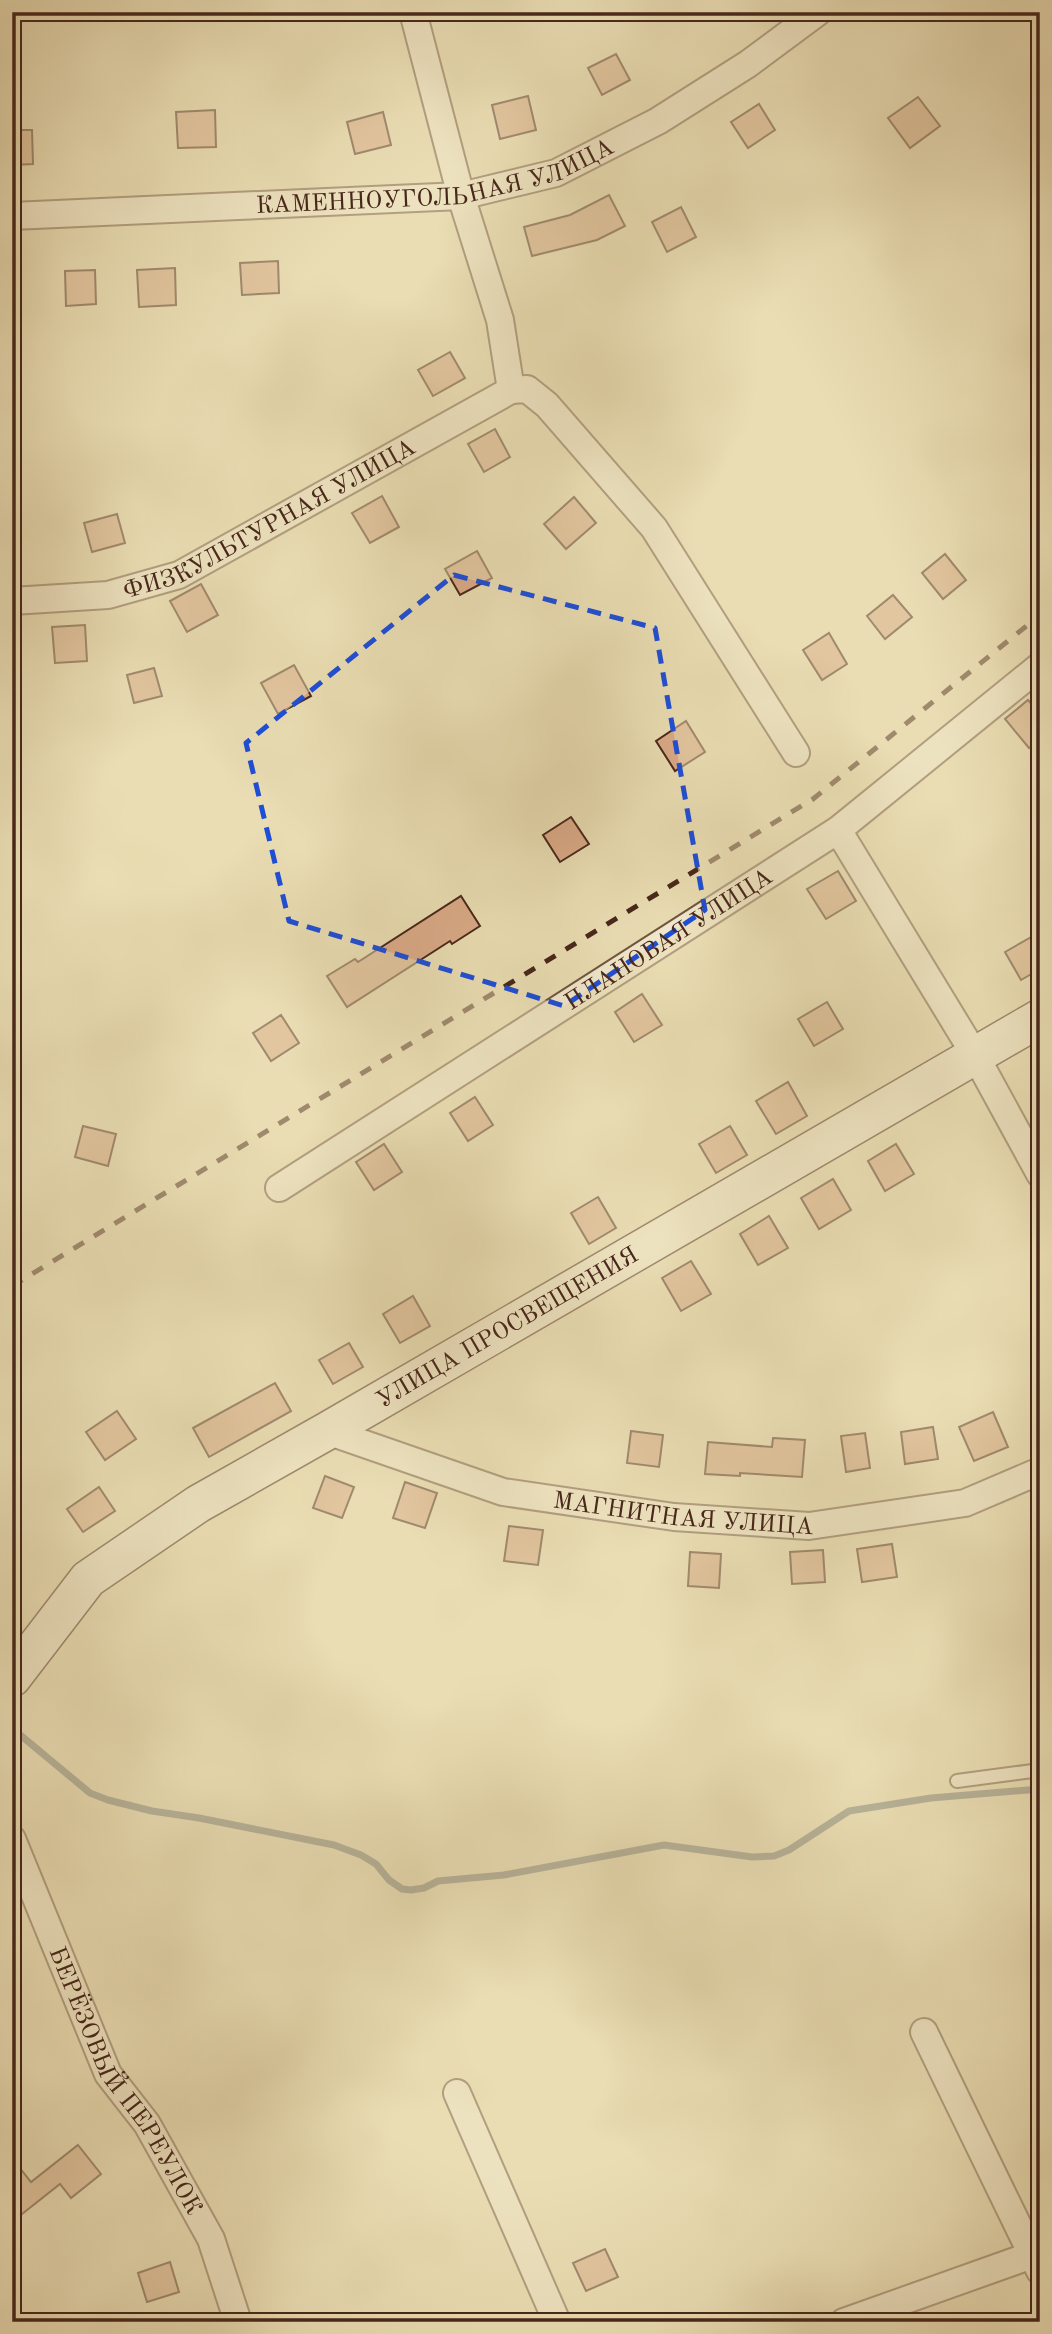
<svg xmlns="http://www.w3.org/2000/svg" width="1052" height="2334" font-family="'Old Standard TT',serif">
	<rect width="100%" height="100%" fill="#eaddb3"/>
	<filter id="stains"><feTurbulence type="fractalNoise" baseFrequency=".00286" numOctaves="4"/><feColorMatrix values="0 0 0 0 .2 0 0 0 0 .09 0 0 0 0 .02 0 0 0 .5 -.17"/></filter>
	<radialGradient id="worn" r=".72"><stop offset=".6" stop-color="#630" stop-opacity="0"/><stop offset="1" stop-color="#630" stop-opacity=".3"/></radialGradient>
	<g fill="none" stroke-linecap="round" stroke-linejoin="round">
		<polyline stroke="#7a7f79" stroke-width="7" points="13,1729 90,1793 108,1800 152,1811 199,1818 334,1845 361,1855 376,1864 389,1880 402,1889 411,1890 424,1888 438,1881 504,1875 664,1845 752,1857 774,1856 789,1850 849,1811 931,1798 1040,1789"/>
	</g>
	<g fill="#daaa87" stroke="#48271b" stroke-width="2">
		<polygon points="616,54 630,80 602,95 588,68"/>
		<polygon points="528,96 536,130 500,139 492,105"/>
		<polygon points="918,97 940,126 910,148 888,118"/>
		<polygon points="759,104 775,130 748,148 731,122"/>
		<polygon points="215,110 216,147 178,148 176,112"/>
		<polygon points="383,112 391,145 355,154 347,122"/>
		<polygon points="12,130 32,130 33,164 12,165"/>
		<polygon points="609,195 625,226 597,240 532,256 524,227 570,215"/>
		<polygon points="681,207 696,237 667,252 652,222"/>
		<polygon points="278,261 279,293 242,295 240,263"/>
		<polygon points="175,268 176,305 139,307 137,270"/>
		<polygon points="95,270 96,304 66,306 65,271"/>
		<polygon points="450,352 465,378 433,396 418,370"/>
		<polygon points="495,429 510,457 484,472 468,444"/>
		<polygon points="382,496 399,527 370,543 352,513"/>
		<polygon points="574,497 596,523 566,549 544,524"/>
		<polygon points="117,514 125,543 92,552 84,523"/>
		<polygon points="477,551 492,578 460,595 445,569"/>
		<polygon points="945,554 966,580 943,599 922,573"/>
		<polygon points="201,584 218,615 187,632 170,601"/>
		<polygon points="893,595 912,617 885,639 867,616"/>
		<polygon points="85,625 87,661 55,663 52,627"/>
		<polygon points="829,633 847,664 822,680 803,650"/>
		<polygon points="294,665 311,696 278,714 261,683"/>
		<polygon points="154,668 162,696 134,703 127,675"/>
		<polygon points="1028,700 1040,714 1040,739 1029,748 1005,719"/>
		<polygon points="686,721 705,752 675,771 656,741"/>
		<polygon points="571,817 589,844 560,862 543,835"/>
		<polygon points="838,871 856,901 826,919 807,889"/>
		<polygon points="461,896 480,926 452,944 450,941 347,1007 327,976 355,959 358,962"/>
		<polygon points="1033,936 1040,948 1040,969 1021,980 1005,952"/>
		<polygon points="642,994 662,1025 634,1042 615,1012"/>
		<polygon points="827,1002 843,1029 814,1046 798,1019"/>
		<polygon points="281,1015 299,1043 271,1061 253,1033"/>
		<polygon points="788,1082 807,1116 776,1134 756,1101"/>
		<polygon points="475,1097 493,1125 468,1141 450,1113"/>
		<polygon points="83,1126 116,1134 108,1166 75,1157"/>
		<polygon points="730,1126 747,1155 716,1173 699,1144"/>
		<polygon points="384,1144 402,1172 374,1190 356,1162"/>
		<polygon points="896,1144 914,1174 885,1191 868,1161"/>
		<polygon points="833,1179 851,1210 819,1229 801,1198"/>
		<polygon points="598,1197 616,1228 589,1244 571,1213"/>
		<polygon points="769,1216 788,1248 758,1265 740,1234"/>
		<polygon points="691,1261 711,1294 681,1311 662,1278"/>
		<polygon points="413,1296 430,1326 400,1343 383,1314"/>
		<polygon points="349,1343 363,1367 333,1384 319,1360"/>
		<polygon points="275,1383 291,1411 209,1457 193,1428"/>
		<polygon points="117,1411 136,1439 105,1460 86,1432"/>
		<polygon points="993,1412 1008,1447 974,1461 959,1427"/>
		<polygon points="933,1427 938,1459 905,1464 901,1432"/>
		<polygon points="631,1431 663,1435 659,1467 627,1463"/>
		<polygon points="865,1433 870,1468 846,1472 841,1436"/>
		<polygon points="773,1438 805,1440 802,1477 740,1473 740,1476 705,1474 708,1442 772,1447"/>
		<polygon points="325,1476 354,1487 342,1518 313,1508"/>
		<polygon points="405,1482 437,1493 425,1528 393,1518"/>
		<polygon points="99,1487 115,1511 83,1532 67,1509"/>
		<polygon points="509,1526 543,1530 538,1565 504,1561"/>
		<polygon points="892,1544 897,1577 862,1582 857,1549"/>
		<polygon points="823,1550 825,1582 792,1584 790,1552"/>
		<polygon points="690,1552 721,1554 719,1588 688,1586"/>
		<polygon points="78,2145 101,2174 71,2198 60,2184 12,2222 12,2158 31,2182"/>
		<polygon points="605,2249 618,2277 586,2291 573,2263"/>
		<polygon points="170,2262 179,2292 147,2302 138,2273"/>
	</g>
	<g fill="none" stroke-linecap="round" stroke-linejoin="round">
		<g stroke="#705441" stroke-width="16">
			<polyline id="lane" points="957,1781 1040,1770"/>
		</g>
		<g stroke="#705441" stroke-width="30">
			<g id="street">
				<polyline points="413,12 461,196 500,320 511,390 527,389 547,405 654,528 796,753"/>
				<path id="s1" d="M 12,216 L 461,196 L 556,173 L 658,121 L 748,64 L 818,12"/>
				<path id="s2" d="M 12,601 L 108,595 L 179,575 L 511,390"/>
				<polyline points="838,830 975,1055 1040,1174"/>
				<path id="s3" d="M 279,1188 L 838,830 L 1040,666"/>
				<path id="s4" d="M 327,1431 L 503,1492 L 674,1517 L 809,1526 L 965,1503 L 1040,1471"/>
				<path id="s5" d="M 12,1839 L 108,2074 L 147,2124 L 211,2239 L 238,2322"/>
				<polyline points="924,2032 1040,2271"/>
				<polyline points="457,2093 557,2322"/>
				<polyline points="844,2322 1032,2255"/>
			</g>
		</g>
		<g stroke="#48271b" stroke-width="40">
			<g id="secondary">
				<path id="s6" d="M 12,1678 L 88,1579 L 198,1504 L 327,1431 L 1040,1018"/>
			</g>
		</g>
		<use href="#lane" stroke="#f1e9ce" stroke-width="12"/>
		<use href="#street" stroke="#f1e9ce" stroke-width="26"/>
		<use href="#secondary" stroke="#f1e9ce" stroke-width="37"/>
		<polyline stroke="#48271b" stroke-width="5" stroke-dasharray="12 12" stroke-linecap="butt" points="12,1286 813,799 1040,615"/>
	</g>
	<path d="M0 0H1052V2334H0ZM 454,575 L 655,628 L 705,910 L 564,1006 L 289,921 L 246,743 Z" fill="#eaddb3" fill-opacity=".55" fill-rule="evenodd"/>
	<path fill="none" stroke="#1d4ed8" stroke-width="5" stroke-dasharray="14 9" stroke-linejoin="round" d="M 454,575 L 655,628 L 705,910 L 564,1006 L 289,921 L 246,743 Z"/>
	<g text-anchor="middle" stroke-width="5" stroke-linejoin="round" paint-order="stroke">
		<g font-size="24" fill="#48271b" stroke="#f1e9ce">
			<text dy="8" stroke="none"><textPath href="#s1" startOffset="427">КАМЕННОУГОЛЬНАЯ УЛИЦА</textPath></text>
			<text dy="8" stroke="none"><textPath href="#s2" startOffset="275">ФИЗКУЛЬТУРНАЯ УЛИЦА</textPath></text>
			<text dy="8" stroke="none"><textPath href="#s3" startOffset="462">ПЛАНОВАЯ УЛИЦА</textPath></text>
			<text dy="8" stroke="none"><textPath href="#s6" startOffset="614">УЛИЦА ПРОСВЕЩЕНИЯ</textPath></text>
			<text dy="8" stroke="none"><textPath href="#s4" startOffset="368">МАГНИТНАЯ УЛИЦА</textPath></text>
			<text dy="8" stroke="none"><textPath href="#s5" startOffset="268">БЕРЁЗОВЫЙ ПЕРЕУЛОК</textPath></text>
		</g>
	</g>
	<rect width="1052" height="2334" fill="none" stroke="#eaddb3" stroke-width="42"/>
	<rect x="14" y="14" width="1024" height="2306" fill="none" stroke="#48271b" stroke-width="3.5"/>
	<rect x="21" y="21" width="1010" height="2292" fill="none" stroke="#48271b" stroke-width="2"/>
	<rect width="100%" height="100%" filter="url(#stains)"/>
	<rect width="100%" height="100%" fill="url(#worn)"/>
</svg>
